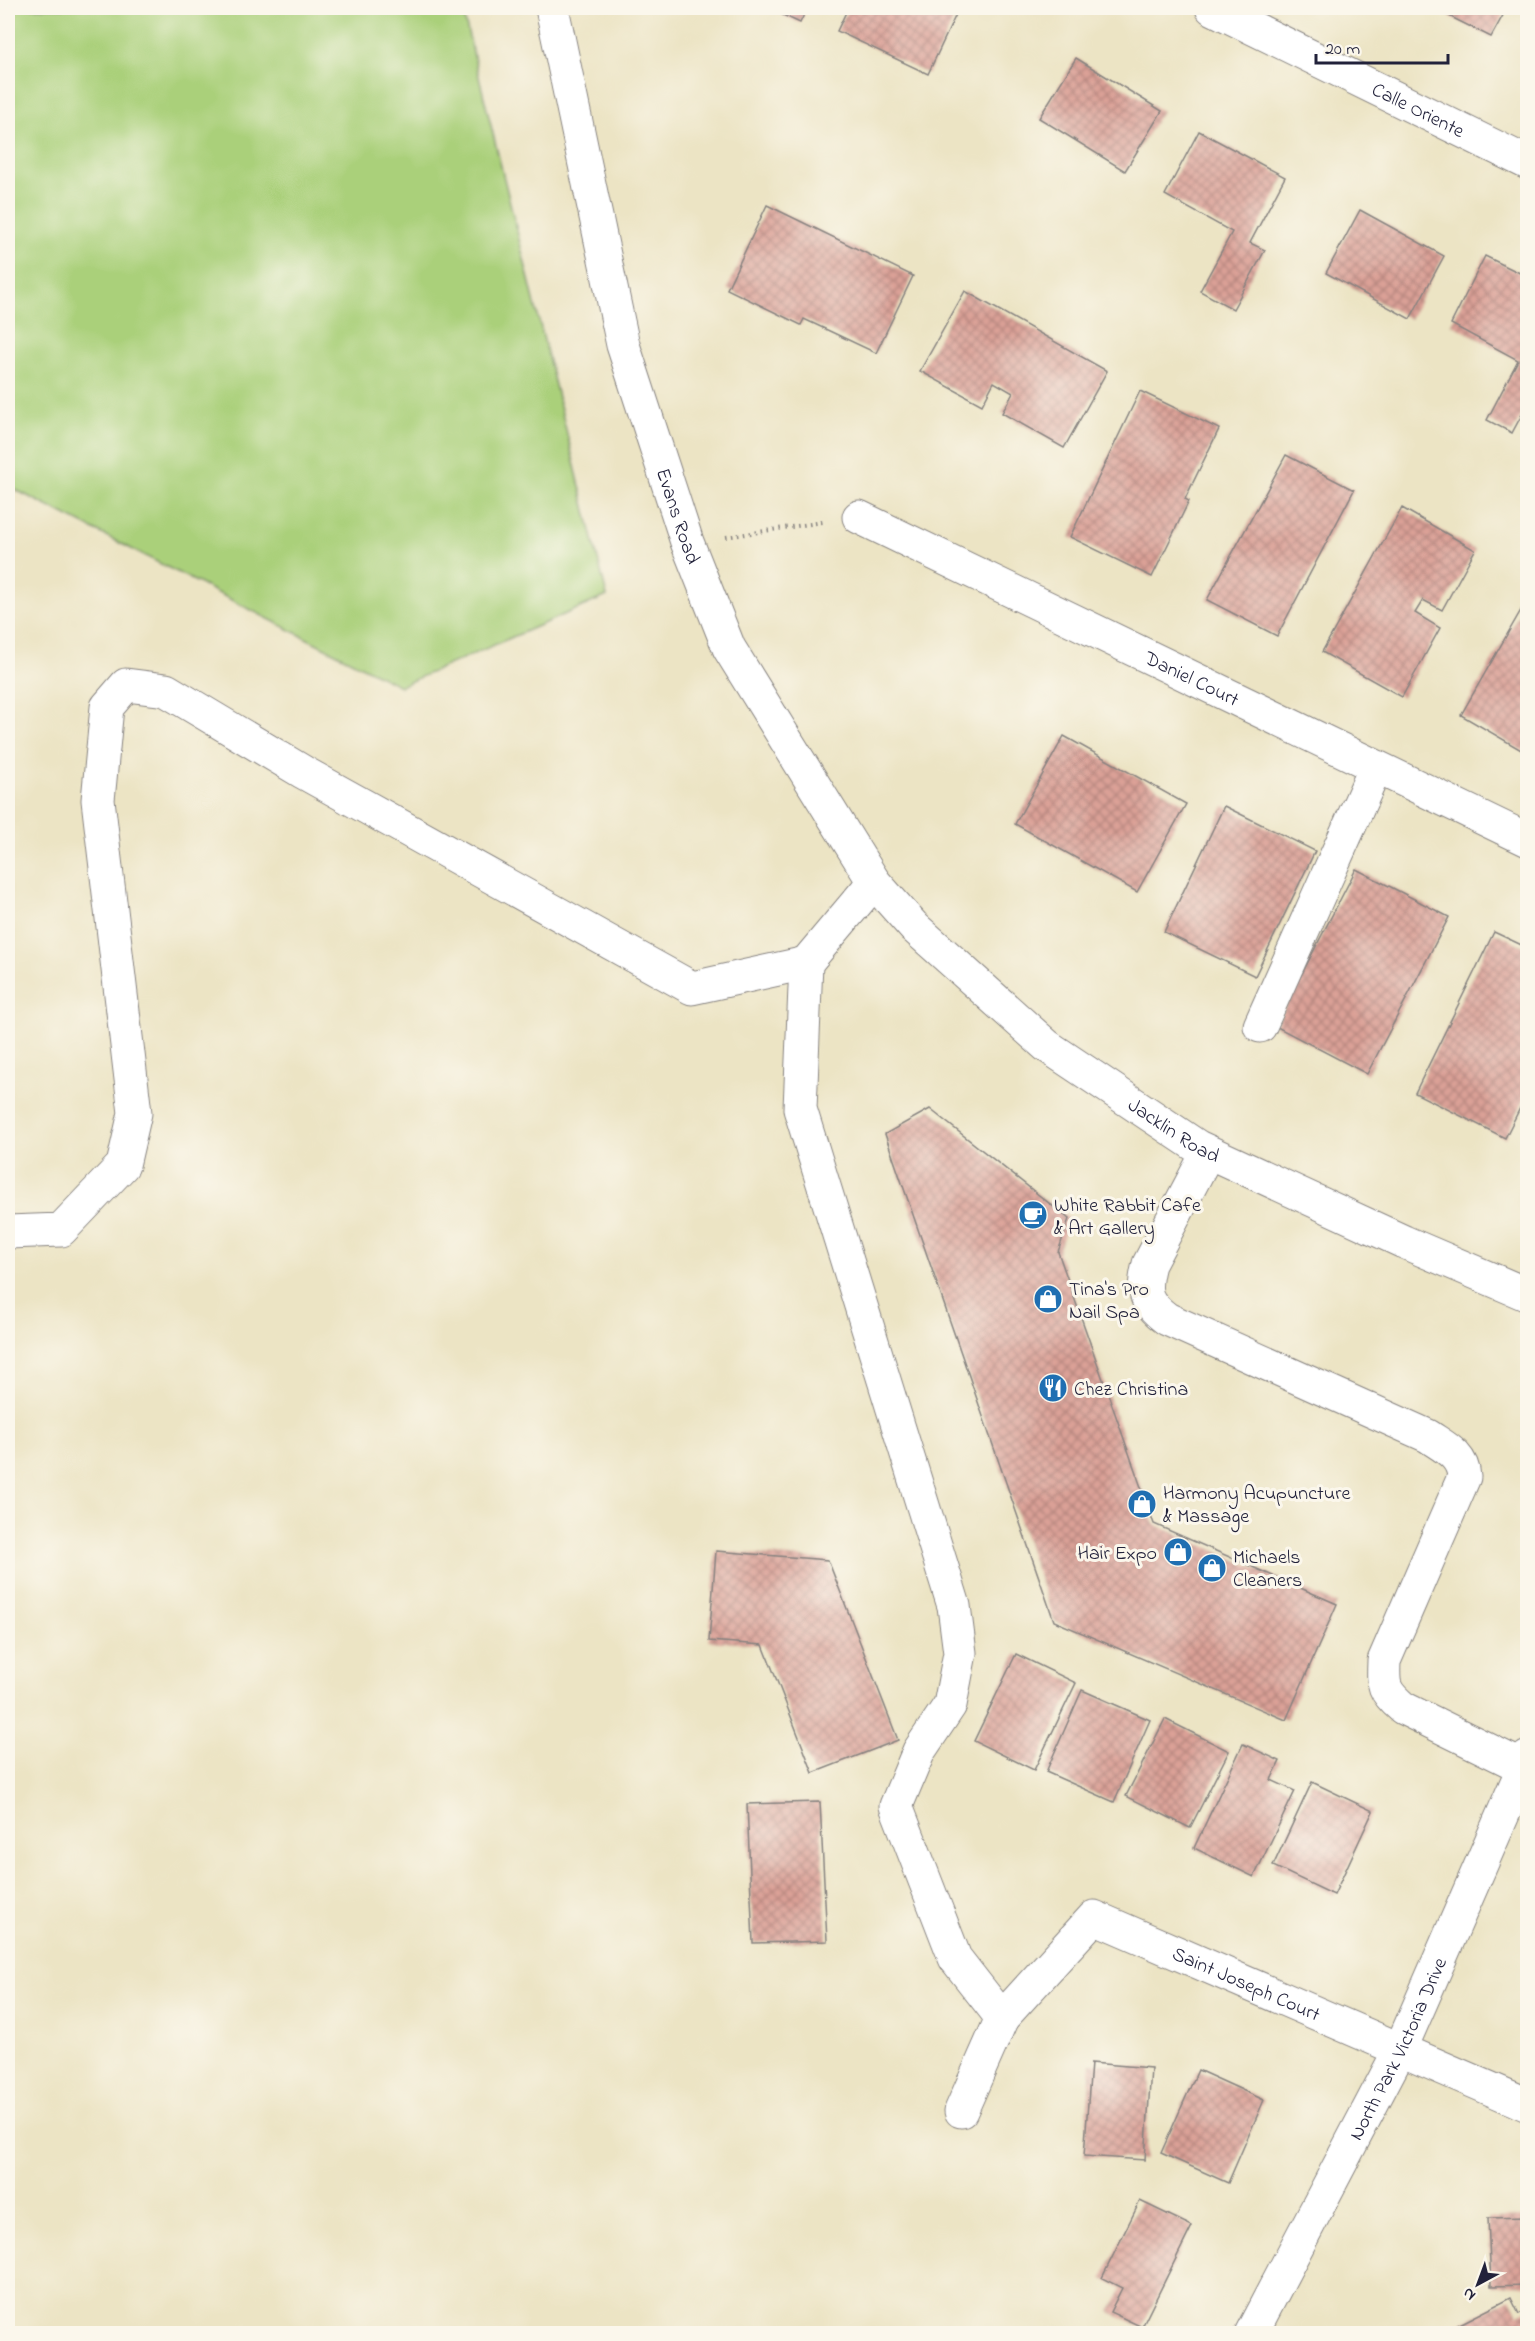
<svg xmlns="http://www.w3.org/2000/svg" width="1535" height="2341" font-family="'Indie Flower',sans-serif">
	<defs>
		<pattern id="building-cross-hatch" width="8" height="8" patternUnits="userSpaceOnUse" patternTransform="scale(1.5)"><rect width="8" height="8" fill="#dba197"/><path d="M0 0l8 8M0 8l8-8" fill="none" stroke="#b1837c"/></pattern>
	</defs>
	<rect width="100%" height="100%" fill="#fbf7ec"/>
	<filter id="ink" filterUnits="userSpaceOnUse"><feTurbulence type="fractalNoise" baseFrequency=".0167" numOctaves="2"/><feDisplacementMap in="SourceGraphic" scale="12" xChannelSelector="R" yChannelSelector="G"/><feConvolveMatrix kernelMatrix="1 2 1 2 8 2 1 2 1" color-interpolation-filters="sRGB"/></filter>
	<filter id="wash" filterUnits="userSpaceOnUse"><feTurbulence type="fractalNoise" baseFrequency=".008" numOctaves="4" result="noise"/><feDisplacementMap in="SourceGraphic" scale="24" xChannelSelector="R" yChannelSelector="G"/><feGaussianBlur stdDeviation="1.35" result="paint"/><feColorMatrix in="noise" values="0 0 0 0 0 0 0 0 0 0 0 0 0 0 0 0 0 1.4 0 .05"/><feComposite in="paint" operator="in"/></filter>
	<g filter="url(#wash)">
		<rect width="100%" height="100%" fill="#ece4c4"/>
		<polygon fill="#aad07a" stroke="#66795a" stroke-width="1.5" points="8,8 462,8 607,596 400,686 8,486"/>
		<g id="blocks">
			<g fill="url(#building-cross-hatch)">
				<polygon points="768,8 807,8 800,23"/>
				<polygon points="848,8 959,8 928,74 837,31"/>
				<polygon points="1433,8 1507,8 1491,37"/>
				<polygon points="1076,58 1162,111 1125,171 1039,118"/>
				<polygon points="1199,131 1285,177 1250,243 1265,250 1233,309 1200,291 1232,232 1165,195"/>
				<polygon points="767,205 913,276 876,353 804,319 801,325 727,289"/>
				<polygon points="1360,210 1444,256 1410,319 1326,273"/>
				<polygon points="1485,256 1528,277 1528,403 1512,433 1487,420 1518,360 1451,324"/>
				<polygon points="965,291 1107,371 1064,448 1002,413 1013,393 994,382 982,405 920,371"/>
				<polygon points="1140,391 1219,429 1185,499 1189,501 1152,577 1070,537"/>
				<polygon points="1286,455 1354,490 1277,636 1207,600"/>
				<polygon points="1402,508 1475,550 1442,610 1423,600 1415,613 1440,628 1402,697 1322,652"/>
				<polygon points="1528,598 1528,754 1461,715"/>
				<polygon points="1064,736 1186,804 1137,892 1015,824"/>
				<polygon points="1224,806 1315,851 1255,976 1164,932"/>
				<polygon points="1356,869 1449,917 1367,1074 1275,1026"/>
				<polygon points="1494,932 1528,948 1528,1092 1505,1138 1415,1093"/>
				<polygon points="930,1109 1069,1219 1058,1252 1154,1524 1337,1604 1286,1720 1054,1621 885,1134"/>
				<polygon points="716,1551 828,1560 898,1740 813,1773 763,1645 709,1641"/>
				<polygon points="1016,1654 1076,1683 1034,1770 974,1741"/>
				<polygon points="1082,1690 1150,1720 1114,1802 1046,1772"/>
				<polygon points="1165,1719 1229,1751 1190,1828 1126,1796"/>
				<polygon points="1243,1744 1280,1761 1271,1780 1295,1791 1254,1877 1194,1848"/>
				<polygon points="1312,1782 1373,1811 1334,1895 1273,1866"/>
				<polygon points="820,1802 827,1941 753,1943 747,1804"/>
				<polygon points="1091,2063 1151,2068 1145,2160 1084,2156"/>
				<polygon points="1198,2070 1264,2100 1228,2183 1161,2153"/>
				<polygon points="1140,2201 1192,2226 1142,2327 1110,2312 1122,2288 1102,2278"/>
				<polygon points="1528,2217 1528,2285 1491,2286 1488,2218"/>
				<polygon points="1511,2298 1519,2314 1528,2309 1528,2334 1440,2334"/>
			</g>
		</g>
	</g>
	<g filter="url(#ink)">
		<use href="#blocks" fill-opacity="0" stroke="#878380" stroke-width="1.5"/>
		<g fill="none" stroke-linecap="round" stroke-linejoin="round">
			<g stroke="#878380" stroke-width="35">
				<g id="minor">
					<path id="s1" d="M 552,8 L 623,345 L 687,542 L 729,648 L 874,882 L 914,927 L 1047,1046 L 1198,1147 L 1404,1242 L 1528,1295"/>
					<path id="s2" d="M 1212,8 L 1528,163"/>
					<path id="s3" d="M 859,517 L 1528,840"/>
					<polyline points="806,963 800,1109 954,1606 960,1653 950,1705 919,1751 896,1806 955,1958 1002,2018 961,2111"/>
					<polyline points="806,963 874,882"/>
					<polyline points="1260,1026 1376,767"/>
					<path d="M 1208,1152 L 1149,1264 C 1142,1292 1144,1302 1167,1319 L 1428,1436 C 1444,1447 1463,1455 1464,1477 L 1384,1661 C 1383,1686 1383,1691 1403,1708 L 1523,1767"/>
					<polyline points="8,1232 61,1230 123,1165 135,1113 98,800 107,707 126,685 166,690 303,772 692,988 806,963"/>
					<path id="s4" d="M 1002,2018 L 1094,1917 L 1528,2105"/>
				</g>
			</g>
			<g stroke="#878380" stroke-width="35">
				<g id="major">
					<path id="s5" d="M 1251,2334 L 1401,2048 L 1528,1757"/>
				</g>
			</g>
			<polyline stroke="#878380" stroke-width="4" stroke-dasharray="1.5 4.5" stroke-linecap="butt" points="726,537 823,522"/>
			<use href="#minor" stroke="#fff" stroke-width="33"/>
			<use href="#major" stroke="#fff" stroke-width="33"/>
		</g>
	</g>
	<defs>
		<g id="cafe-disc" transform="scale(1.5)"><circle r="9.5" fill="#1f6fb2" stroke="#fbf7ec"/><path d="M-5.5-4.5H6V0H3Q3 3.5 0 3.5H-2.5Q-5.5 3.5-5.5 0ZM3-3.2v2h1.7v-2ZM-6 4.5H4V6H-6Z" fill="#fff"/></g>
		<g id="shop-disc" transform="scale(1.5)"><circle r="9.5" fill="#1f6fb2" stroke="#fbf7ec"/><path d="M-5-2.5h2.3a2.7 3.5 0 0 1 5.4 0H5L5.5 6h-11ZM-1.5-2.5h3a1.5 2.3 0 0 0-3 0Z" fill="#fff"/></g>
		<g id="restaurant-disc" transform="scale(1.5)"><circle r="9.5" fill="#1f6fb2" stroke="#fbf7ec"/><path d="M-5-6h1v4h1v-4h1v4h1v-4h1v5L-1.5 .5V6h-2V.5L-5-1ZM5-6V6H3V1.5H1.5Q1.5-4 5-6Z" fill="#fff"/></g>
	</defs>
	<g fill-rule="evenodd">
		<use href="#cafe-disc" x="1033" y="1215"/>
		<use href="#shop-disc" x="1048" y="1299"/>
		<use href="#restaurant-disc" x="1053" y="1388"/>
		<use href="#shop-disc" x="1142" y="1504"/>
		<use href="#shop-disc" x="1178" y="1552"/>
		<use href="#shop-disc" x="1212" y="1568"/>
	</g>
	<g text-anchor="middle" stroke-width="6" stroke-linejoin="round" paint-order="stroke">
		<g font-size="20" fill="#22223b" stroke="#fbf7ec">
			<text dy="7" stroke="none"><textPath href="#s2" startOffset="230">Calle Oriente</textPath></text>
			<text dy="7" stroke="none"><textPath href="#s1" startOffset="524">Evans Road</textPath></text>
			<text dy="7" stroke="none"><textPath href="#s3" startOffset="370">Daniel Court</textPath></text>
			<text dy="7" stroke="none"><textPath href="#s1" startOffset="1332">Jacklin Road</textPath></text>
			<text dy="7" stroke="none"><textPath href="#s4" startOffset="303">Saint Joseph Court</textPath></text>
			<text dy="7" stroke="none"><textPath href="#s5" startOffset="321">North Park Victoria Drive</textPath></text>
		</g>
		<g font-size="20" fill="#22223b" stroke="#fbf7ec" text-anchor="start">
			<text x="1054" y="1211">White Rabbit Cafe<tspan x="1054" dy="23">&amp; Art Gallery</tspan></text>
			<text x="1069" y="1295">Tina's Pro<tspan x="1069" dy="23">Nail Spa</tspan></text>
			<text x="1074" y="1395">Chez Christina</text>
			<text x="1163" y="1499">Harmony Acupuncture<tspan x="1163" dy="23">&amp; Massage</tspan></text>
			<text x="1157" y="1559" text-anchor="end">Hair Expo</text>
			<text x="1233" y="1563">Michaels<tspan x="1233" dy="23">Cleaners</tspan></text>
		</g>
	</g>
	<rect width="1535" height="2341" fill="none" stroke="#fbf7ec" stroke-width="30"/>
	<g transform="translate(1478 2284) rotate(221)" stroke="#fbf7ec" stroke-width="4.5" paint-order="stroke">
	<path d="M0-4.5L10 22L0 15L-10 22Z" fill="#22223b"/>
	<text y="-9" font-size="16" font-weight="bold" text-anchor="middle" fill="#22223b">N</text>
	</g>
	<path d="M1316 54v9h132v-9" fill="none" stroke="#22223b" stroke-width="3"/>
	<text x="1325" y="54" font-size="18" fill="#22223b" stroke="#fbf7ec" stroke-width="4.5" paint-order="stroke">20 m</text>
</svg>
